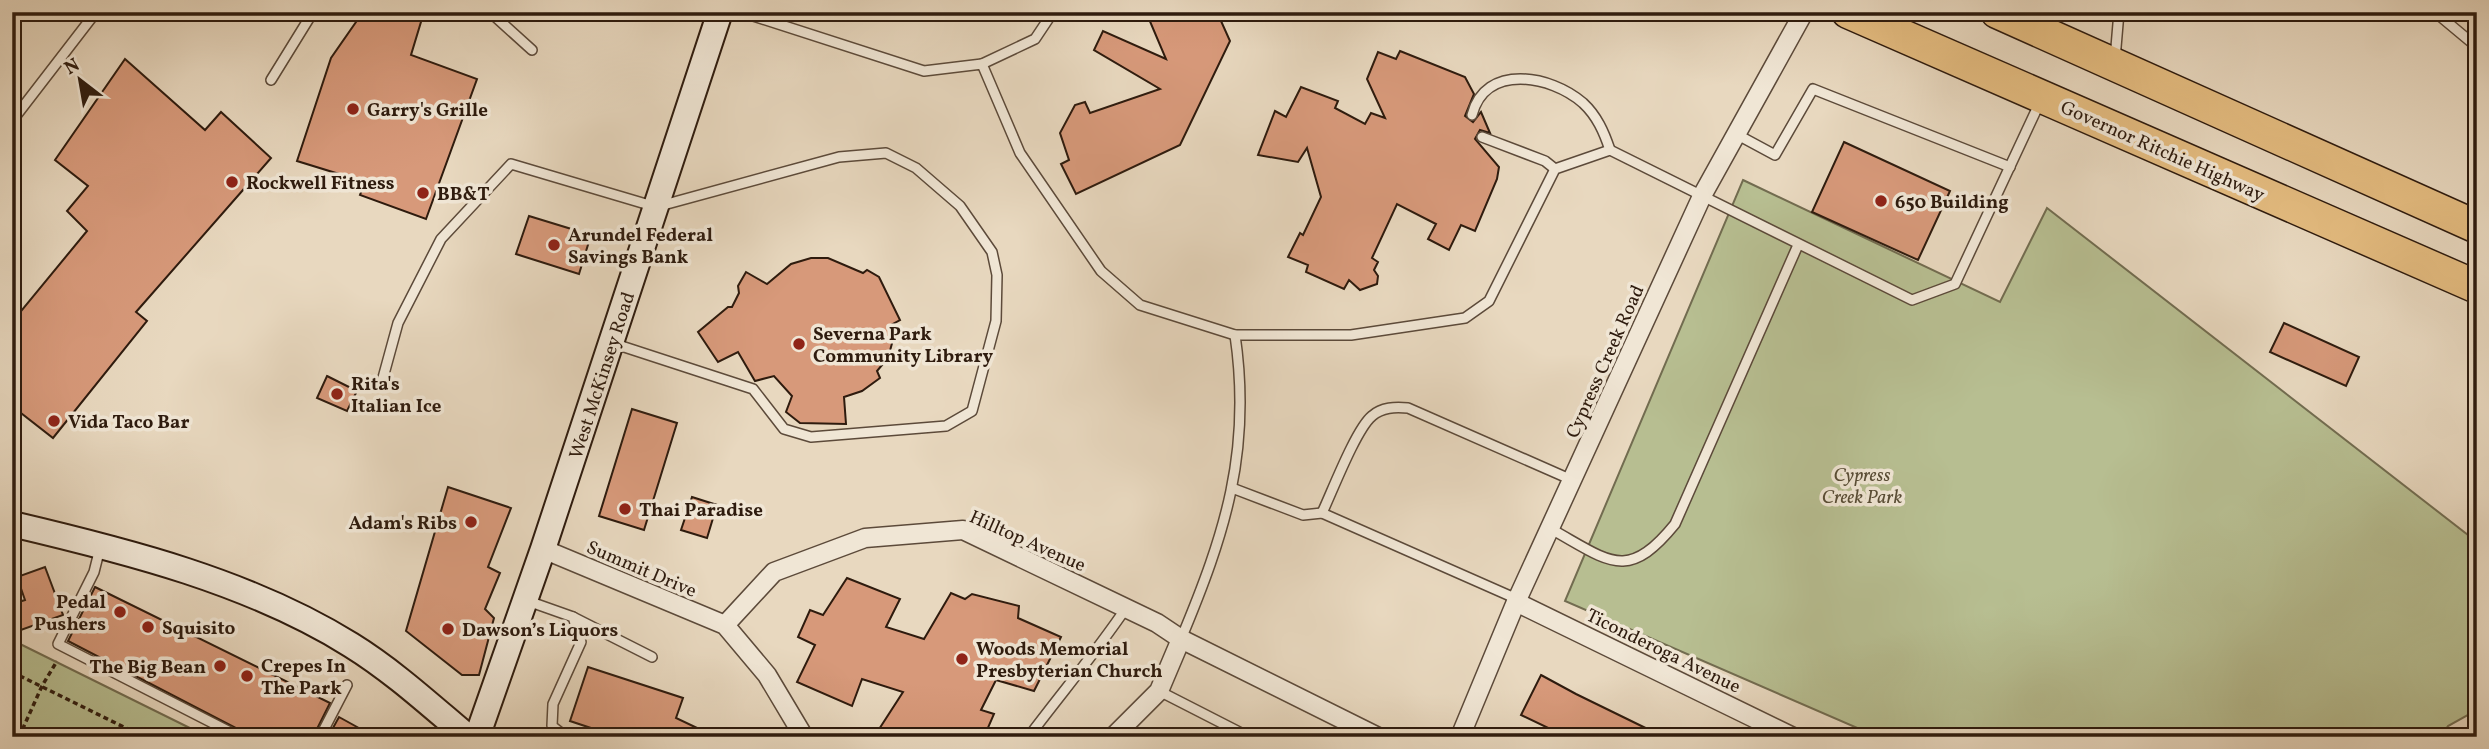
<svg xmlns="http://www.w3.org/2000/svg" width="2489" height="749" font-family="Vollkorn,serif">
	<rect width="100%" height="100%" fill="#e8d8bf"/>
	<filter id="stains"><feTurbulence type="fractalNoise" baseFrequency=".00286" numOctaves="4"/><feColorMatrix values="0 0 0 0 .2 0 0 0 0 .09 0 0 0 0 .02 0 0 0 .5 -.17"/></filter>
	<radialGradient id="worn" r=".72"><stop offset=".6" stop-color="#630" stop-opacity="0"/><stop offset="1" stop-color="#630" stop-opacity=".3"/></radialGradient>
	<g fill="#b7be91" stroke="#726c50" stroke-width="2">
		<polygon points="1743,180 2000,302 2047,208 2477,542 2477,710 2448,726 2441,737 1878,737 1565,601"/>
		<polygon points="12,640 208,737 13,737"/>
	</g>
	<g fill="#d7997a" stroke="#2e1b0e" stroke-width="2">
		<polygon points="363,12 424,12 411,55 477,79 426,219 360,195 365,182 297,161 331,58"/>
		<polygon points="1146,12 1217,12 1230,41 1180,145 1076,194 1061,164 1069,160 1060,133 1075,105 1085,102 1090,113 1160,89 1094,50 1103,31 1166,59"/>
		<polygon points="1400,51 1465,77 1474,94 1465,116 1473,122 1481,112 1490,133 1480,130 1475,139 1499,167 1497,179 1475,231 1461,225 1449,250 1428,239 1436,224 1397,204 1372,258 1378,262 1374,270 1378,276 1377,284 1360,290 1349,280 1344,289 1306,272 1308,265 1288,257 1300,233 1303,235 1321,197 1307,148 1298,162 1258,155 1275,111 1286,117 1301,87 1338,101 1335,108 1365,124 1371,113 1385,118 1367,79 1378,52 1396,59"/>
		<polygon points="125,59 205,130 221,112 271,158 136,312 147,321 53,438 12,406 12,322 87,231 67,211 88,186 55,160"/>
		<polygon points="1844,142 1950,191 1918,260 1812,212"/>
		<polygon points="529,216 591,235 579,274 516,254"/>
		<polygon points="811,258 828,258 863,273 867,270 879,277 900,320 891,325 894,336 888,358 877,371 880,378 862,391 844,397 846,424 800,423 786,412 792,396 774,376 755,381 738,352 718,362 698,332 728,307 732,307 739,293 738,286 746,272 767,284 791,264"/>
		<polygon points="2284,323 2359,357 2346,386 2270,352"/>
		<polygon points="327,376 357,391 347,411 317,398"/>
		<polygon points="632,409 677,423 644,530 599,516"/>
		<polygon points="448,487 511,508 488,567 500,573 485,609 494,618 479,675 462,675 406,631"/>
		<polygon points="692,497 717,505 707,538 681,530"/>
		<polygon points="45,567 63,615 18,631 12,616 12,604 25,600 17,577"/>
		<polygon points="847,578 900,599 886,627 924,639 951,593 965,599 972,594 1019,606 1018,618 1061,637 1034,691 996,680 981,710 994,714 984,737 874,737 903,692 862,679 852,706 797,682 815,645 798,637 810,610 823,615"/>
		<polygon points="95,587 330,703 313,737 253,737 68,641"/>
		<polygon points="588,667 683,698 676,718 716,737 618,737 570,721"/>
		<polygon points="1541,675 1576,694 1664,737 1567,737 1521,715"/>
		<polygon points="339,717 375,737 328,737"/>
	</g>
	<g fill="none" stroke-linecap="round" stroke-linejoin="round">
		<g stroke="#5c4a3a" stroke-width="12">
			<g id="lane">
				<polyline points="490,12 532,50"/>
				<polyline points="741,12 924,71 982,64 1020,153 1101,271 1140,305 1235,335 1351,335 1465,318 1489,301 1555,169 1610,150 1912,300 1955,284 2040,102"/>
				<polyline points="2435,12 2477,47"/>
				<polyline points="2115,59 2119,12"/>
				<polyline points="982,64 1035,39 1053,12"/>
				<polyline points="271,80 313,12"/>
				<path d="M 1472,115 C 1485,63 1551,75 1583,103 C 1597,116 1604,132 1610,150"/>
				<polyline points="12,121 96,12"/>
				<polyline points="1736,134 1775,155 1813,89 2010,167"/>
				<polyline points="1482,137 1545,161 1555,169"/>
				<polyline points="381,385 398,323 441,239 511,164 656,207 839,157 886,153 916,168 960,206 992,252 997,275 996,321 972,411 946,426 811,437 784,429 753,389 612,343"/>
				<polyline points="1232,488 1303,515 1322,513"/>
				<path d="M 1551,529 C 1609,561 1627,583 1675,524 L 1798,245"/>
				<polyline points="100,548 94,572 58,644 240,737"/>
				<path d="M 1517,599 L 1322,513 C 1332,492 1356,429 1372,416 C 1382,407 1395,407 1408,408 L 1572,480"/>
				<polyline points="525,600 573,617 581,642 553,704 552,726 566,737"/>
				<polyline points="573,617 652,657"/>
				<path d="M 1181,639 C 1225,534 1252,451 1235,335"/>
				<polyline points="1159,691 1249,737"/>
				<polyline points="320,737 347,685"/>
				<path d="M 1032,737 L 1033,731 C 1064,690 1097,651 1126,608"/>
			</g>
		</g>
		<g stroke="#5c4a3a" stroke-width="21">
			<g id="street">
				<polyline points="543,549 725,625 767,675 804,737"/>
				<polyline points="1516,602 1793,737"/>
				<polyline points="725,625 774,572 865,538 963,530 1157,623 1181,639 1159,691 1113,737"/>
				<polyline points="1181,639 1378,737"/>
				<polyline points="1460,737 1516,602 1703,194 1804,12"/>
			</g>
		</g>
		<g stroke="#2e1b0e" stroke-width="28">
			<g id="secondary">
				<path d="M 12,524 C 127,551 250,582 351,645 C 393,671 430,705 468,737"/>
				<polyline points="477,737 543,549 720,12"/>
			</g>
		</g>
		<g stroke="#2e1b0e" stroke-width="35">
			<g id="highway">
				<polyline points="1848,12 2477,287"/>
				<polyline points="1997,12 2477,227"/>
			</g>
		</g>
		<g stroke="#2e1b0e" stroke-width="3.5" stroke-dasharray="5 3.5" stroke-linecap="butt">
			<polyline points="12,672 144,737"/>
			<polyline points="12,729 21,732"/>
			<polyline points="19,737 42,686 57,661"/>
		</g>
		<use href="#lane" stroke="#f0e6d5" stroke-width="9"/>
		<use href="#street" stroke="#f0e6d5" stroke-width="18"/>
		<use href="#secondary" stroke="#f0e6d5" stroke-width="24"/>
		<use href="#highway" stroke="#e4bc80" stroke-width="32"/>
	</g>
	<g fill="#8f2418" stroke="#f0e6d5" stroke-width="2.5">
		<circle cx="353" cy="109" r="7"/>
		<circle cx="232" cy="182" r="7"/>
		<circle cx="423" cy="193" r="7"/>
		<circle cx="1881" cy="201" r="7"/>
		<circle cx="554" cy="245" r="7"/>
		<circle cx="799" cy="344" r="7"/>
		<circle cx="337" cy="394" r="7"/>
		<circle cx="54" cy="421" r="7"/>
		<circle cx="625" cy="509" r="7"/>
		<circle cx="471" cy="522" r="7"/>
		<circle cx="120" cy="612" r="7"/>
		<circle cx="148" cy="627" r="7"/>
		<circle cx="448" cy="629" r="7"/>
		<circle cx="962" cy="659" r="7"/>
		<circle cx="220" cy="666" r="7"/>
		<circle cx="247" cy="676" r="7"/>
	</g>
	<g text-anchor="middle" stroke-width="7" stroke-linejoin="round" paint-order="stroke">
		<g font-size="19" font-weight="bold" fill="#2e1b0e" stroke="#f0e6d5" text-anchor="start">
			<text x="367" y="116">Garry's Grille</text>
			<text x="246" y="189">Rockwell Fitness</text>
			<text x="437" y="200">BB&amp;T</text>
			<text x="1895" y="208">650 Building</text>
			<text x="568" y="241">Arundel Federal<tspan x="568" dy="22">Savings Bank</tspan></text>
			<text x="813" y="340">Severna Park<tspan x="813" dy="22">Community Library</tspan></text>
			<text x="351" y="390">Rita's<tspan x="351" dy="22">Italian Ice</tspan></text>
			<text x="68" y="428">Vida Taco Bar</text>
			<text x="639" y="516">Thai Paradise</text>
			<text x="457" y="529" text-anchor="end">Adam's Ribs</text>
			<text x="106" y="608" text-anchor="end">Pedal<tspan x="106" dy="22">Pushers</tspan></text>
			<text x="162" y="634">Squisito</text>
			<text x="462" y="636">Dawson’s Liquors</text>
			<text x="976" y="655">Woods Memorial<tspan x="976" dy="22">Presbyterian Church</tspan></text>
			<text x="261" y="672">Crepes In<tspan x="261" dy="22">The Park</tspan></text>
			<text x="206" y="673" text-anchor="end">The Big Bean</text>
		</g>
		<g font-size="19" fill="#2e1b0e" stroke="#f0e6d5">
			<text transform="translate(2163 150) rotate(24)" y="7">Governor Ritchie Highway</text>
			<text transform="translate(1604 361) rotate(-66)" y="7">Cypress Creek Road</text>
			<text transform="translate(601 375) rotate(-72)" y="7">West McKinsey Road</text>
			<text transform="translate(1028 540) rotate(24)" y="7">Hilltop Avenue</text>
			<text transform="translate(642 568) rotate(23)" y="7">Summit Drive</text>
			<text transform="translate(1664 650) rotate(26)" y="7">Ticonderoga Avenue</text>
		</g>
		<g font-size="19" font-style="italic" fill="#574c35" stroke="#f0e6d5">
			<text x="1862" y="481">Cypress<tspan x="1862" dy="22">Creek Park</tspan></text>
		</g>
	</g>
	<rect width="2489" height="749" fill="none" stroke="#e8d8bf" stroke-width="42"/>
	<rect x="14" y="14" width="2461" height="721" fill="none" stroke="#2e1b0e" stroke-width="3.5"/>
	<rect x="21" y="21" width="2447" height="707" fill="none" stroke="#2e1b0e" stroke-width="2"/>
	<g transform="translate(80 80) rotate(329)" stroke="#f0e6d5" stroke-width="5" paint-order="stroke">
	<path d="M0-5L12 26L0 18L-12 26Z" fill="#2e1b0e"/>
	<text y="-10" font-size="19" font-weight="bold" text-anchor="middle" fill="#2e1b0e">N</text>
	</g>
	<rect width="100%" height="100%" filter="url(#stains)"/>
	<rect width="100%" height="100%" fill="url(#worn)"/>
</svg>
